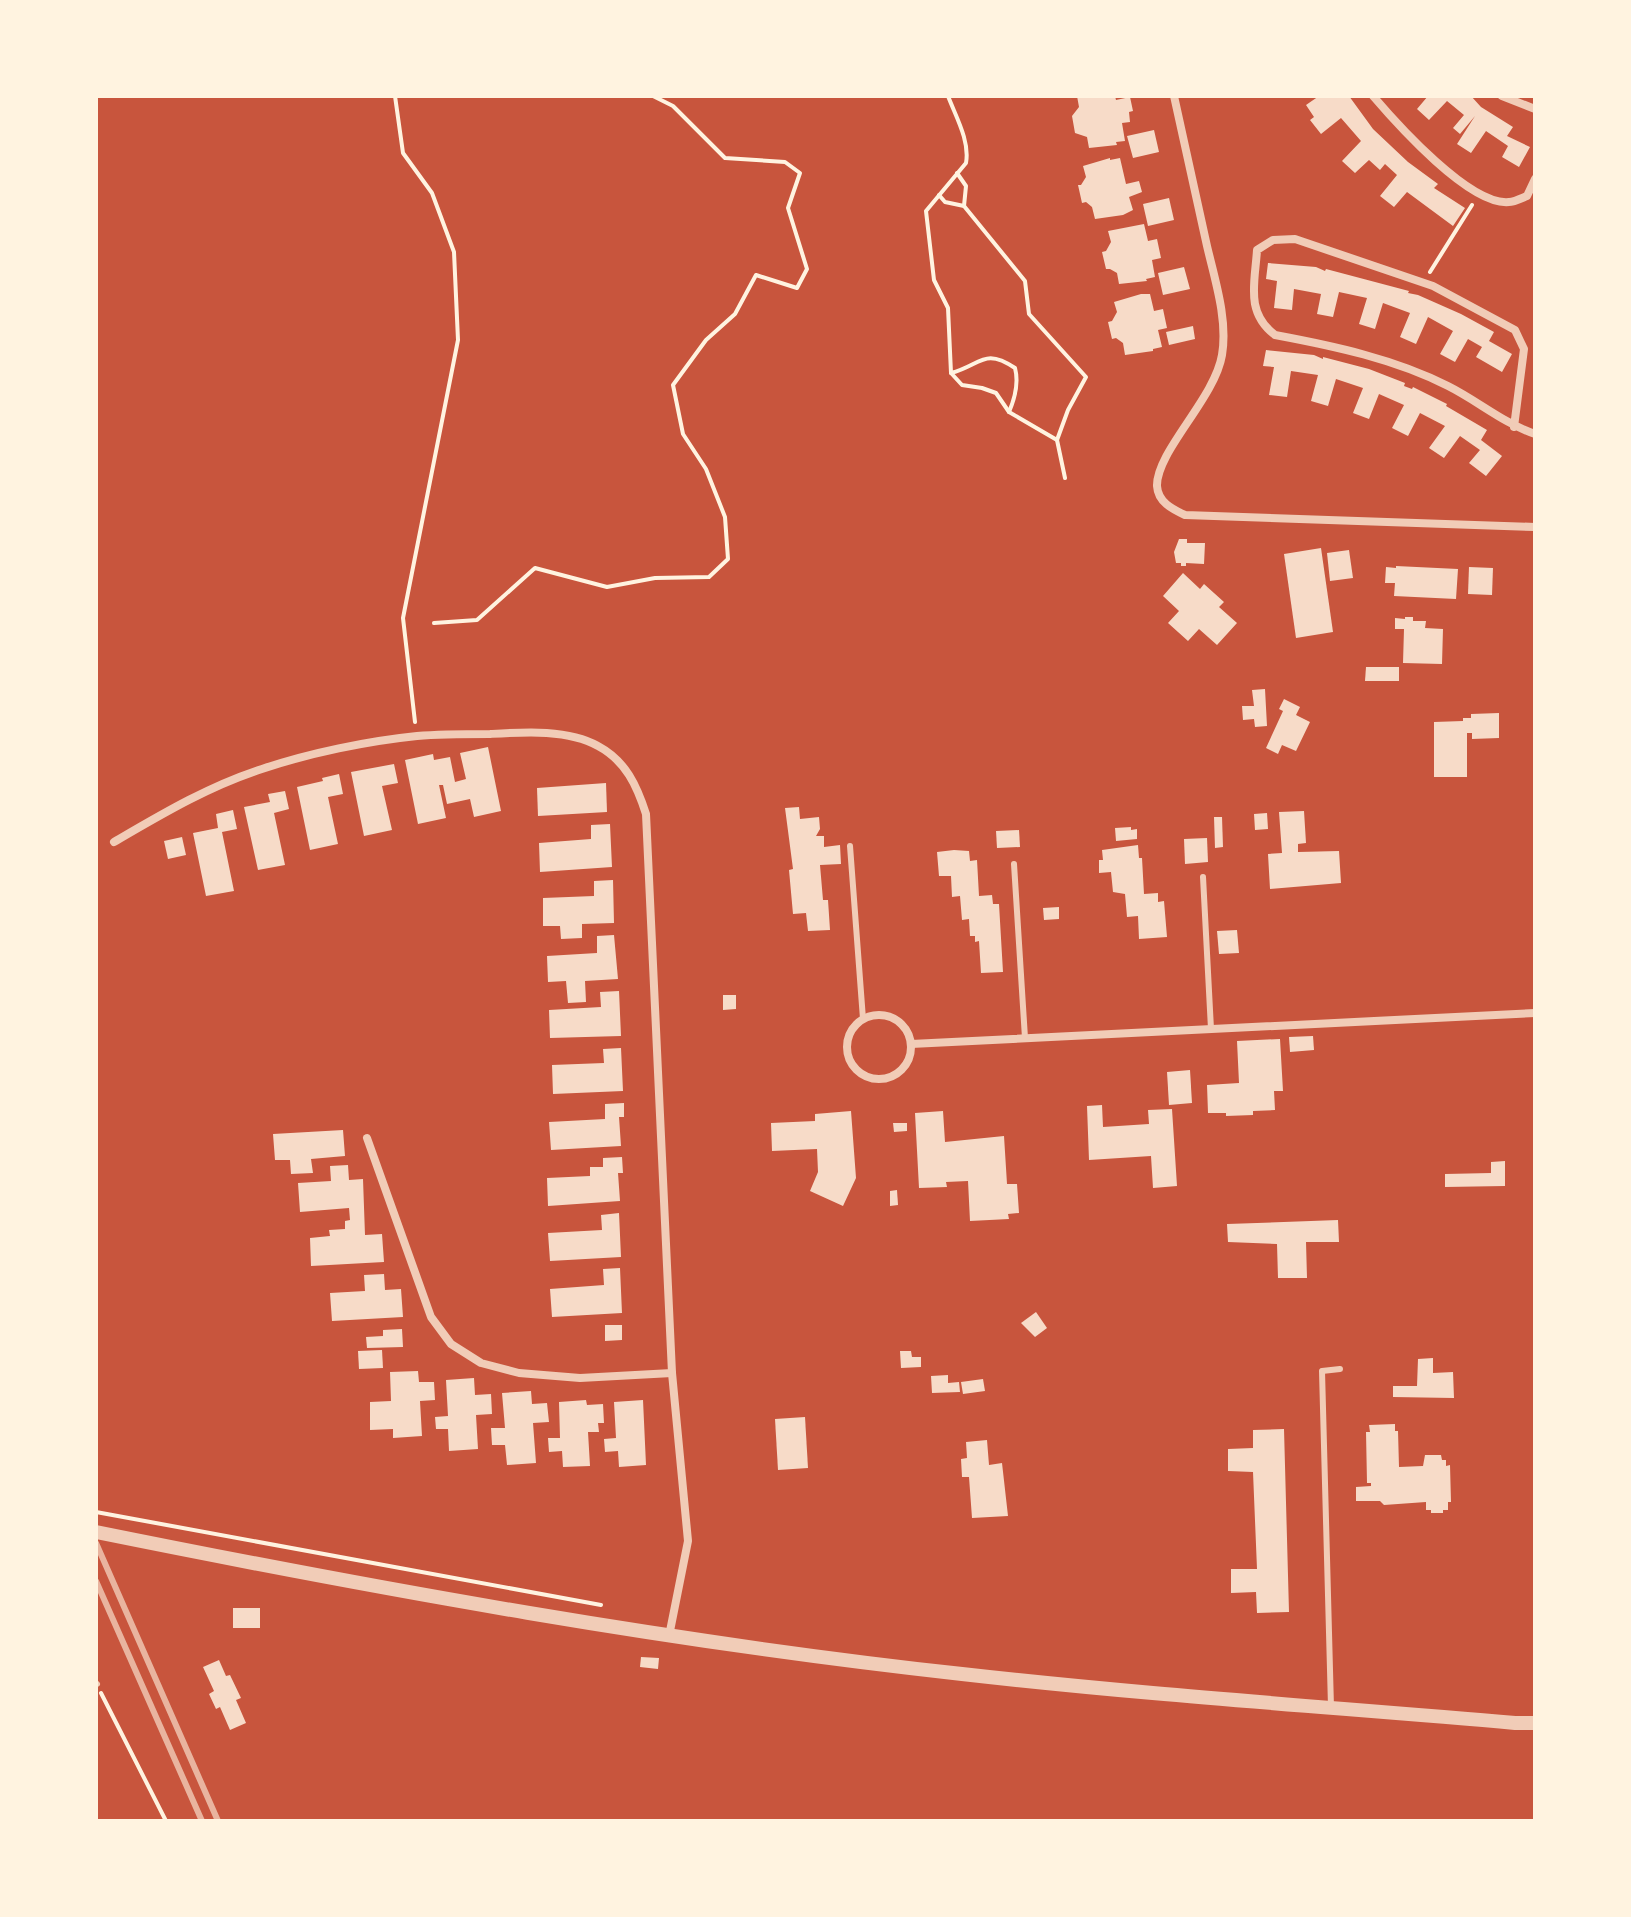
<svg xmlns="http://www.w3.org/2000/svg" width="1631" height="1917" font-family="'Work Sans',sans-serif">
	<rect width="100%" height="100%" fill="#c8553d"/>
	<g fill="#f7dbc8">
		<polygon points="1077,96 1115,96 1116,100 1130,97 1133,111 1129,112 1130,122 1122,123 1125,141 1116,142 1117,145 1089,148 1087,137 1075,133 1072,116 1079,107"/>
		<polygon points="1319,96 1349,96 1373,129 1408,162 1438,184 1434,188 1465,208 1453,226 1407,192 1394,207 1380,196 1397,175 1385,164 1380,170 1369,160 1355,173 1342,161 1361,141 1341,118 1321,134 1310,120 1314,117 1306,105"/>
		<polygon points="1428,96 1471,96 1481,107 1513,127 1507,136 1530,147 1519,167 1502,157 1508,146 1486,131 1471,153 1457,144 1475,116 1460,134 1453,128 1464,115 1447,101 1429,120 1417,109"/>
		<polygon points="1154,130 1159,152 1133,158 1127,136"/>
		<polygon points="1110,158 1110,160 1120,158 1126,184 1139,181 1142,192 1129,197 1133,210 1123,215 1095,219 1092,207 1086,202 1082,203 1078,185 1081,185 1086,177 1083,166"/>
		<polygon points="1169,198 1174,220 1148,226 1143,204"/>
		<polygon points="1144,224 1148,241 1157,239 1161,258 1152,260 1155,277 1146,279 1147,281 1119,284 1117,273 1110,269 1106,269 1102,252 1106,251 1111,242 1108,231"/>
		<polygon points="1268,263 1316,267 1325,271 1326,269 1409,291 1408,293 1418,295 1461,314 1494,332 1489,341 1512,354 1502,372 1476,357 1482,347 1468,339 1455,362 1440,354 1453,331 1428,317 1416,344 1400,337 1410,313 1383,303 1375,329 1359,324 1367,298 1339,292 1333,317 1317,314 1321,294 1294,289 1292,310 1274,308 1277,281 1266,279"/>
		<polygon points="1184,267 1190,289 1163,295 1158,273"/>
		<polygon points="1141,294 1150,294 1154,311 1163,309 1167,328 1158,330 1162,347 1153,349 1153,351 1125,355 1123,343 1116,338 1112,339 1108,322 1112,321 1117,312 1114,302"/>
		<polygon points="1193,326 1195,339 1169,345 1166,332"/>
		<polygon points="1266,350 1314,355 1323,359 1323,357 1369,369 1405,383 1404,386 1412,389 1413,387 1447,404 1446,406 1487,430 1481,440 1502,456 1486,476 1469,463 1480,450 1460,436 1444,458 1429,448 1445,426 1420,413 1408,436 1392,428 1404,405 1379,394 1369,419 1353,413 1363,388 1336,379 1328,406 1311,401 1318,375 1291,371 1287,397 1269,395 1274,367 1263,366"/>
		<polygon points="1179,539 1187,539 1187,543 1205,543 1204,564 1186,563 1186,566 1181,566 1181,563 1176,563 1174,552"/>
		<polygon points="1321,548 1333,632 1296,638 1284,554"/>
		<polygon points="1349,550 1353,578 1330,581 1327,553"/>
		<polygon points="1396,566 1458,569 1456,599 1394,596 1395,583 1385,583 1386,567 1396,568"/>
		<polygon points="1469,567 1493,568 1492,595 1468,594"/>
		<polygon points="1183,573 1200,589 1204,584 1224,602 1219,607 1237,623 1217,645 1199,629 1188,641 1168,623 1179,611 1163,596"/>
		<polygon points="1405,617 1413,617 1413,621 1426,621 1425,628 1443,629 1442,664 1403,663 1404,629 1395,629 1395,618 1405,619"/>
		<polygon points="1366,667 1399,667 1399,681 1365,681"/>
		<polygon points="1265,689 1267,726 1255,727 1254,719 1243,720 1242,706 1254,706 1252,690"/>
		<polygon points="1284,699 1300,707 1296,715 1310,722 1296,751 1282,745 1278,754 1266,748 1283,711 1279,709"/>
		<polygon points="1499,713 1499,738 1472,739 1472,733 1467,733 1467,777 1434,777 1434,722 1463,721 1463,718 1471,718 1471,714"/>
		<polygon points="488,747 501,811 474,817 470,799 447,804 443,785 439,785 446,818 418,824 405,760 433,754 434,760 450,757 455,782 466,779 460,753"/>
		<polygon points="394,764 398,783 382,786 392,830 364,836 351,772"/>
		<polygon points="339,774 343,794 328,797 338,844 310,850 297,787 323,781 322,778"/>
		<polygon points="606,783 607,812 538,816 537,788"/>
		<polygon points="285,791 289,809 274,813 285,865 258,870 244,807 270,802 268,794"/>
		<polygon points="799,807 800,819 819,817 820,829 816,836 824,836 824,847 840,845 841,864 820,865 823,900 828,900 830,930 808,931 806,913 793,914 789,870 793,869 785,808"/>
		<polygon points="233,810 237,829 222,832 234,891 206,896 193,833 218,828 216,814"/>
		<polygon points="1304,811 1306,843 1298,844 1298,852 1339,851 1341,883 1270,889 1268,854 1282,853 1279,812"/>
		<polygon points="1267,813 1268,829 1255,830 1254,814"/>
		<polygon points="1214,817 1222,817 1223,847 1215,848"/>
		<polygon points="610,824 612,867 540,872 539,843 591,839 591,825"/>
		<polygon points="1131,827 1131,830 1137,829 1137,839 1116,841 1115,828"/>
		<polygon points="1019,830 1020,847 997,848 996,831"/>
		<polygon points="182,837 186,855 168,859 164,841"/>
		<polygon points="1207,838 1208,862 1185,864 1184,839"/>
		<polygon points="1138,845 1139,858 1142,858 1144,894 1158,893 1158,902 1164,901 1167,937 1139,939 1138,916 1127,917 1125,894 1113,892 1111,872 1099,873 1099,860 1103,860 1102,850"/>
		<polygon points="954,850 969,851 970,861 977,860 979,896 992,895 993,904 999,904 1003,972 981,973 979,941 975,942 975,936 970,936 969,919 962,920 960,896 952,897 951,876 939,876 937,852"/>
		<polygon points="613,880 614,923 582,924 582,938 561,939 560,926 543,926 543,898 594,896 594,881"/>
		<polygon points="1059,907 1059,919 1044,920 1043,908"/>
		<polygon points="1237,930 1239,953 1219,954 1217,931"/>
		<polygon points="614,935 618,979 585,981 586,1002 568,1003 566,981 548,982 547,956 597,953 597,936"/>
		<polygon points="619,991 621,1036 550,1038 549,1010 601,1007 600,992"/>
		<polygon points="723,995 736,995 736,1009 723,1010"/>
		<polygon points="1313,1036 1314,1050 1290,1052 1289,1037"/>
		<polygon points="1280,1039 1283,1091 1274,1091 1275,1110 1253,1111 1253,1115 1226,1116 1226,1113 1208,1113 1207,1085 1239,1083 1237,1041"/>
		<polygon points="621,1048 623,1091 553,1094 552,1065 604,1063 603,1049"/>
		<polygon points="1190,1070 1192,1103 1169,1105 1167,1072"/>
		<polygon points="624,1103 624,1117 619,1117 621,1146 551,1150 549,1122 605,1119 605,1104"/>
		<polygon points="1102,1105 1103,1127 1149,1124 1148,1110 1172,1109 1177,1186 1153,1188 1151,1156 1089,1160 1087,1106"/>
		<polygon points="851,1111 856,1178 843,1206 810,1191 818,1172 817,1149 772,1151 771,1123 815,1121 815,1114"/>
		<polygon points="943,1111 945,1142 1004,1136 1007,1184 1017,1184 1019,1213 1008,1214 1009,1219 970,1221 968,1181 946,1182 947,1187 919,1188 915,1113"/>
		<polygon points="893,1123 907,1123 907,1131 894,1132"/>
		<polygon points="343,1130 345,1156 311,1159 313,1173 291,1174 290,1160 275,1160 273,1134"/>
		<polygon points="622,1157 623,1173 618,1173 620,1201 548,1206 547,1178 590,1176 590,1167 603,1167 603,1158"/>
		<polygon points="1505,1161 1505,1186 1445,1187 1445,1174 1491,1173 1491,1162"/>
		<polygon points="348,1165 349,1180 363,1179 365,1235 382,1234 384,1262 311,1266 310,1238 330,1236 329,1230 345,1229 345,1221 350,1220 349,1208 300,1212 298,1183 331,1181 330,1166"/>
		<polygon points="897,1190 898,1205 890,1206 890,1191"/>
		<polygon points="619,1213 621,1257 550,1261 548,1233 602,1230 601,1215"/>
		<polygon points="1338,1220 1339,1242 1306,1242 1307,1278 1278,1278 1277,1244 1228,1242 1227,1224"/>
		<polygon points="620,1268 622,1313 552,1317 550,1289 604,1285 603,1269"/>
		<polygon points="384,1274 385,1290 401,1289 403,1317 332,1321 330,1293 365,1291 364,1275"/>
		<polygon points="1036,1312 1047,1328 1035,1337 1021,1323"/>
		<polygon points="605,1325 622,1325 622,1340 605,1341"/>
		<polygon points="402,1329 403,1347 367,1348 366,1337 383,1336 383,1330"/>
		<polygon points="382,1350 383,1368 359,1369 358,1351"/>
		<polygon points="900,1351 911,1351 912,1357 921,1357 921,1367 901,1368"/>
		<polygon points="1433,1358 1433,1373 1453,1372 1454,1398 1393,1397 1393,1386 1417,1386 1418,1359"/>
		<polygon points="418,1371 419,1382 434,1382 435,1400 420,1401 422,1436 393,1438 393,1429 370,1430 370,1402 391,1401 390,1372"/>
		<polygon points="948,1375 948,1383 959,1382 960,1392 932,1393 931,1376"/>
		<polygon points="474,1378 475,1395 491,1394 492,1414 476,1415 478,1449 449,1451 448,1429 436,1429 435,1417 448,1416 446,1380"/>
		<polygon points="983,1379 985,1391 963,1394 961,1382"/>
		<polygon points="531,1391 532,1404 547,1403 549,1422 533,1423 536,1463 507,1465 505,1445 492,1445 491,1428 505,1428 502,1393"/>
		<polygon points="586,1400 587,1405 603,1404 604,1423 598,1423 599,1432 588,1432 590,1466 563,1467 562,1451 549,1452 548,1438 560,1438 559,1402"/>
		<polygon points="643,1400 646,1465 619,1467 618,1451 605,1452 604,1439 616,1438 614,1402"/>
		<polygon points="805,1417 808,1468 778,1470 775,1419"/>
		<polygon points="1395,1424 1395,1431 1398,1431 1399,1467 1423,1466 1425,1455 1441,1455 1442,1460 1446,1460 1446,1466 1450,1465 1451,1502 1448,1502 1448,1510 1443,1510 1443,1513 1431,1513 1431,1510 1426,1510 1426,1502 1384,1505 1380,1501 1356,1501 1356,1487 1371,1486 1371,1483 1367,1483 1366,1432 1370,1432 1369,1425"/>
		<polygon points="1284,1429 1289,1612 1257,1613 1256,1592 1231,1593 1231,1569 1257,1569 1253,1472 1228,1471 1228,1449 1253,1448 1253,1430"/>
		<polygon points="987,1440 989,1465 1002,1463 1008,1516 972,1518 969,1477 962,1477 961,1459 967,1458 966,1442"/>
		<rect x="233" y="1608" width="27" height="20"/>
		<polygon points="641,1657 659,1658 658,1669 640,1667"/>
		<polygon points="219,1660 226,1676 230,1675 241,1698 236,1700 246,1723 230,1730 220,1707 216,1709 209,1694 214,1691 203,1667"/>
	</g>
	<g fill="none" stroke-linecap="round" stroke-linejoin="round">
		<g stroke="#fff3e0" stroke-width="4">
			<polyline points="395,96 403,153 432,193 454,252 458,340 403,618 415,722"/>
			<path d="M 948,96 C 956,117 970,141 966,163 L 926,211 L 934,280 L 948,308 L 951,373 L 962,385 L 982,388 L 996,393 L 1009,412 L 1057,440 L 1065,478"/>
			<polyline points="957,173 966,186 964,206"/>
			<polyline points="939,195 945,202 964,206 1025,281 1029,314 1086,377 1068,410 1057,440"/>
			<polyline points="1430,272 1472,205"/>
			<path d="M 951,373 C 981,365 984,347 1015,368 C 1019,383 1015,398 1009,412"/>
			<polyline points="434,623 477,620 535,568 607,587 655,578 709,577 728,559 725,517 706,469 683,434 673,385 706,340 735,314 756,275 797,288 807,269 788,208 800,173 785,162 725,158 673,106 653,96"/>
			<polyline points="96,1512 601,1605"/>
			<polyline points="101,1693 166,1821"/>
		</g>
		<g stroke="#f1ccb7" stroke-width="6">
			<polyline points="850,846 863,1019"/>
			<polyline points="1014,864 1025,1038"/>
			<polyline points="1203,877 1211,1029"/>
			<polyline points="96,1683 97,1684"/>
			<polyline points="1331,1707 1322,1371 1340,1369"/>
		</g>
		<g stroke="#f1ccb7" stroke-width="8">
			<path d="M 1174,96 C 1185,146 1196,196 1207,246 C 1215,280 1228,320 1222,355 C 1215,398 1156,452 1157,486 C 1158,502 1172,509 1185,515 L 1535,527"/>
			<path d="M 1373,96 C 1397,124 1470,206 1509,202 C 1514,202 1522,198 1527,196 L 1535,179"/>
			<polyline points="1502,96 1535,109"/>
			<path d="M 1514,427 L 1524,349 L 1515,330 L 1433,286 L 1295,239 L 1273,240 L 1257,250 C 1255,283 1245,312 1275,335 C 1334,346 1395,359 1448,386 C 1478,401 1503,423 1535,434"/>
			<path d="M 114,842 C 162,814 209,786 262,769 C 309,753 368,741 417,736 C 441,734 466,734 490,734 C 524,732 568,729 598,746 C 626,761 637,786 646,814 L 672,1373 L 688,1541 L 669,1636"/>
			<circle cx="879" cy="1047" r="32"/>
			<polyline points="911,1044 1535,1013"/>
			<polyline points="367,1138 431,1317 451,1344 481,1363 519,1373 580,1378 672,1373"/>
		</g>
		<path stroke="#f1ccb7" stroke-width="14" d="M 96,1532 C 383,1590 671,1642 962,1674 C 1146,1695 1331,1707 1515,1723 L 1535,1723"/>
		<g stroke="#e9b49f" stroke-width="6">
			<polyline points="96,1543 218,1821"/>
			<polyline points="96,1581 202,1821"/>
		</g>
	</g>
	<rect width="1631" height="1917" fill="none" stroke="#fff3e0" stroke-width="196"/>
</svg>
